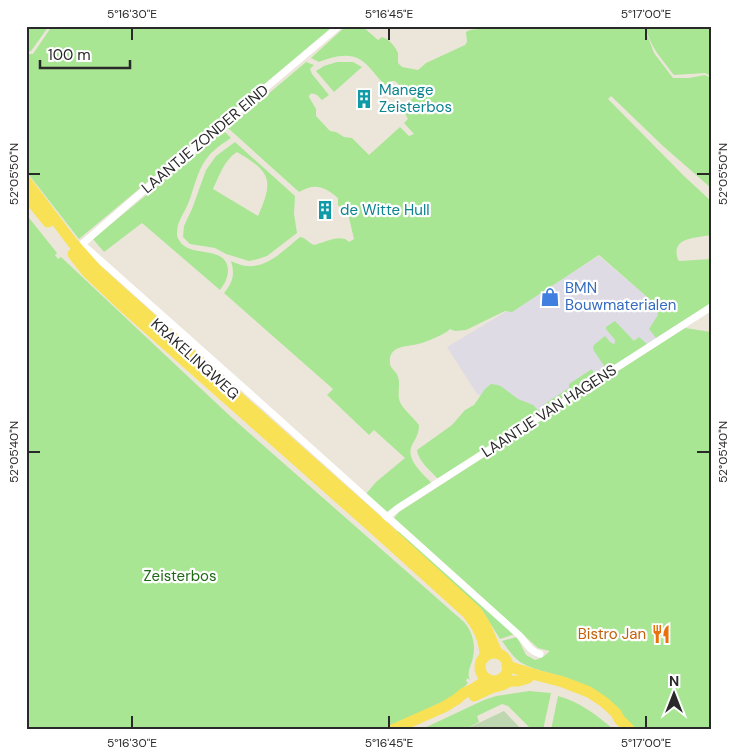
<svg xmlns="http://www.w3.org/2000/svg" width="737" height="756" font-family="'DM Sans',sans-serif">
	<rect width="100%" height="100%" fill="#ece6da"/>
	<polygon fill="#dedbe4" points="599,256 679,324 598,377 534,416 477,394 447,347"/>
	<g fill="#a8e693" fill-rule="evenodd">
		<polygon points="26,26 49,26 31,51 26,52"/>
		<polygon points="52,26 334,26 79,239 26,171 26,54 33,54"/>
		<path d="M 346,26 L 362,26 L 378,40 L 382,37 C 389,39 395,46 398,53 L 398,63 L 402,67 L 418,70 L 426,63 L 465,45 L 467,42 L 466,32 L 470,30 L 501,26 L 644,26 L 654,53 L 673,78 L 689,78 L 705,75 L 711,78 L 711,188 L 663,146 L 611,96 L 608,99 L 684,176 L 711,201 L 711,235 C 696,238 670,237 678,260 L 680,261 L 711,259 L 711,303 L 656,338 L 649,329 L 658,315 L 656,307 L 653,302 L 599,255 L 512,312 L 505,311 L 466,330 L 455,331 L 450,329 C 446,334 424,343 418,344 C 406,347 388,345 390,364 C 391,369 397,372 398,377 C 401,386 396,396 401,404 C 406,412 414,418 419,425 C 419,433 416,438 412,445 C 405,459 423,474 432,483 L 389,512 L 386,513 L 365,495 L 376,482 L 405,458 L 374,430 L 369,435 L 327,395 L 333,389 L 224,293 C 233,282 235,275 231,261 C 236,263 242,266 247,266 C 268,268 285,249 300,237 C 307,238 308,243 314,245 C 324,243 341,233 349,242 L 354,239 L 349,218 L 338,205 L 338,198 C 324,186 315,183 299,192 L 228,128 L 306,62 L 314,65 L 310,69 L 312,74 L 329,95 L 322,100 C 318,96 316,93 310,94 L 309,97 L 316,109 L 316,116 L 330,131 L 336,132 L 344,137 L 352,138 L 369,155 L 400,127 L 409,136 L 414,134 L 404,123 L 408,119 L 402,108 L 413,98 L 395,81 L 392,81 L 386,85 L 383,83 C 376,76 369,65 361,60 C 349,52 331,57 319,62 L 311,58 Z"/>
		<path d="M 645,26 L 711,26 L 711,76 L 705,73 L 674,75 C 661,58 651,48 645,26 Z"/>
		<polygon points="337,62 353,62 362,67 334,92 316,71 324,66"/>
		<path d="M 224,131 L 231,138 C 222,144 213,150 207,158 C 197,171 194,189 188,204 C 185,211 180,218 178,225 C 177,230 176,236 179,240 C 189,259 225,244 228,269 C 228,278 225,283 220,290 L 142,223 L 104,252 L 93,239 Z"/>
		<path d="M 235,142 L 295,196 L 294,214 L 297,233 L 267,256 L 258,259 L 249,261 L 226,254 L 215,248 L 190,244 L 183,237 L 184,226 L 192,209 L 206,170 L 216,156 ZM 237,152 C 271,172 274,180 258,216 L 213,189 C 219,176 225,159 237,152 Z"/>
		<path d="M 26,214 L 57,253 L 55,255 L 58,259 L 61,257 L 230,416 L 464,622 C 472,631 476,644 473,657 C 472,665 466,672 470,680 L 467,678 L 466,681 L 468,683 L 456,695 L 386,730 L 26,730 Z"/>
		<polygon points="615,321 634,341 639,337 647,344 607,370 594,351 593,347 595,344 605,336 610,342 614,344 615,343 615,340 606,329 606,327"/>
		<path d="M 685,328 L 711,332 L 711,730 L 636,730 C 618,713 602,694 579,683 C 560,673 538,673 520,662 C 513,657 507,648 502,641 L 517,637 L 526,655 L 535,660 L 543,657 L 550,651 L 538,648 L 394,518 L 399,512 Z"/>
		<polygon points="592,369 595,377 546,409 543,405 569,388 569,384"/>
		<path d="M 491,384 L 498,385 L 502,387 L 518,399 L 533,405 L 541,413 L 438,479 C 431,471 418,461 417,450 L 452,425 L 465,410 L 474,405 L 485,389 Z"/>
		<polygon points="399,530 515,634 500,639 482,610 394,535"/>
		<polygon points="529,691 551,693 543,730 532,730 508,706 502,704 477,716 479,722 464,730 420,730 484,700 496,696"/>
		<path d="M 558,696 C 580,702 597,715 614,730 L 551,730 Z"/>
	</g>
	<polygon fill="#bfd7b0" points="504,711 522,730 464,730"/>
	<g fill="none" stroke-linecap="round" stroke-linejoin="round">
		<g stroke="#fff" stroke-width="7">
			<path d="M 82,244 L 263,405 L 519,635 C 526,642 530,652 540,654"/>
			<polyline points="80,246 142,192 339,26"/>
			<polyline points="384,519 398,508 711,307"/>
		</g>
		<g stroke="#f8e154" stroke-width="11">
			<polyline points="26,181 72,242 96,269 247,405 380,523 476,611 485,625 497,653"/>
			<polyline points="26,195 48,222"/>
			<path d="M 73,254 L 87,272 L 126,309 L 374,529 L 467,613 C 477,625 485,639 485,656"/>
			<circle cx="494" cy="667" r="14"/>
			<polyline points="507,666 536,675 563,682 589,692 604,702 616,713 619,719 630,730"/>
			<polyline points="474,696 491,688 502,685 510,681 518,681 528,678"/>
			<polyline points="392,730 444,707 457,699 464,693 473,689 485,681 489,680"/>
		</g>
	</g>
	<path fill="none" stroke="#292929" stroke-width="2" d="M 132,28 L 132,40M 389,28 L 389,40M 646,28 L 646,40M 28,174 L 40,174M 697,174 L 710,174M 28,452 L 40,452M 697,452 L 710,452M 132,716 L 132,728M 389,716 L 389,728M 646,716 L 646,728"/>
	<defs>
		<g id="building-bare" transform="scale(1.5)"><path d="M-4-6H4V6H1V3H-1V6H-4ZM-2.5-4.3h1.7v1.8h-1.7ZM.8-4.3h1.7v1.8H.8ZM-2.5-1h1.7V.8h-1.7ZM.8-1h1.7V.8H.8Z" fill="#0f9aa8" stroke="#fff" stroke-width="2.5" paint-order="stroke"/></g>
		<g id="shop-bare" transform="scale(1.5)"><path d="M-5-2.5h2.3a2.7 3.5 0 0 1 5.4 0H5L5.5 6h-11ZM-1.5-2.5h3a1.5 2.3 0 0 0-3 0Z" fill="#3f7fe0" stroke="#fff" stroke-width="2.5" paint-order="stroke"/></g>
		<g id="restaurant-bare" transform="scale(1.5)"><path d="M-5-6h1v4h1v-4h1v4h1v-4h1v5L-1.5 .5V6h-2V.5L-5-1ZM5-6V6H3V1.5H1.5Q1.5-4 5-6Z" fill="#e8710a" stroke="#fff" stroke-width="2.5" paint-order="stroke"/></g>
	</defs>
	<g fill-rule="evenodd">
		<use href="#building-bare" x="364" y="99"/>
		<use href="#building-bare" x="325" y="210"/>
		<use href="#shop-bare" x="550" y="297"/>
		<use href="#restaurant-bare" x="661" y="634"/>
	</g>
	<g text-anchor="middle" stroke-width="4.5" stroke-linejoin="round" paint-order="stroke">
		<g font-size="15" fill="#0d838f" stroke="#fff" text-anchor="start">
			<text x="379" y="95">Manege<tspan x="379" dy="17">Zeisterbos</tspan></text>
			<text x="340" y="215">de Witte Hull</text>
		</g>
		<g font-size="15" fill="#292929" stroke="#fff">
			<text transform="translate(205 139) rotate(-40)" y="5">LAANTJE ZONDER EIND</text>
			<text transform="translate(195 359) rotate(42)" y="5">KRAKELINGWEG</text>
			<text transform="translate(549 411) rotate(-33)" y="5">LAANTJE VAN HAGENS</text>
		</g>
		<g font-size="15" fill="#366cbe" stroke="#fff" text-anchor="start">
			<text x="565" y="293">BMN<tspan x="565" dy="17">Bouwmaterialen</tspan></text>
		</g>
		<g font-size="15" fill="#1f6916" stroke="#fff">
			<text x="180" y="581">Zeisterbos</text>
		</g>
		<g font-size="15" fill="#c56008" stroke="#fff" text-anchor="end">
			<text x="646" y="639">Bistro Jan</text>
		</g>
	</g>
	<rect width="737" height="756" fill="none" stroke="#ffffff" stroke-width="55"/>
	<g transform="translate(674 694)" stroke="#ffffff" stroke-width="4" paint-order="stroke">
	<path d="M0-4L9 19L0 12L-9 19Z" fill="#292929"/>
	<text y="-8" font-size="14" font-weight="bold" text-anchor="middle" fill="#292929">N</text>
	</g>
	<path d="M40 60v8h90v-8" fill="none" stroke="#292929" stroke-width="2.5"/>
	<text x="48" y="60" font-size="15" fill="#292929" stroke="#ffffff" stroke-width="4" paint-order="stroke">100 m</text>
	<rect x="28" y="28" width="682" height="700" fill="none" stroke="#292929" stroke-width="2"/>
	<g font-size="12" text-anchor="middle" fill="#292929">
		<text x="132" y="18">5°16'30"E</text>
		<text x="389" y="18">5°16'45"E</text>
		<text x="646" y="18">5°17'00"E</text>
		<text transform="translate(14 174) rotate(-90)" y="4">52°05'50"N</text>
		<text transform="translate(723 174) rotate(-90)" y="4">52°05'50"N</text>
		<text transform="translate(14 452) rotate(-90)" y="4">52°05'40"N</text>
		<text transform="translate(723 452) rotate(-90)" y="4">52°05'40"N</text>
		<text x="132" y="747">5°16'30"E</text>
		<text x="389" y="747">5°16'45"E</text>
		<text x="646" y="747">5°17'00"E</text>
	</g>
</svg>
